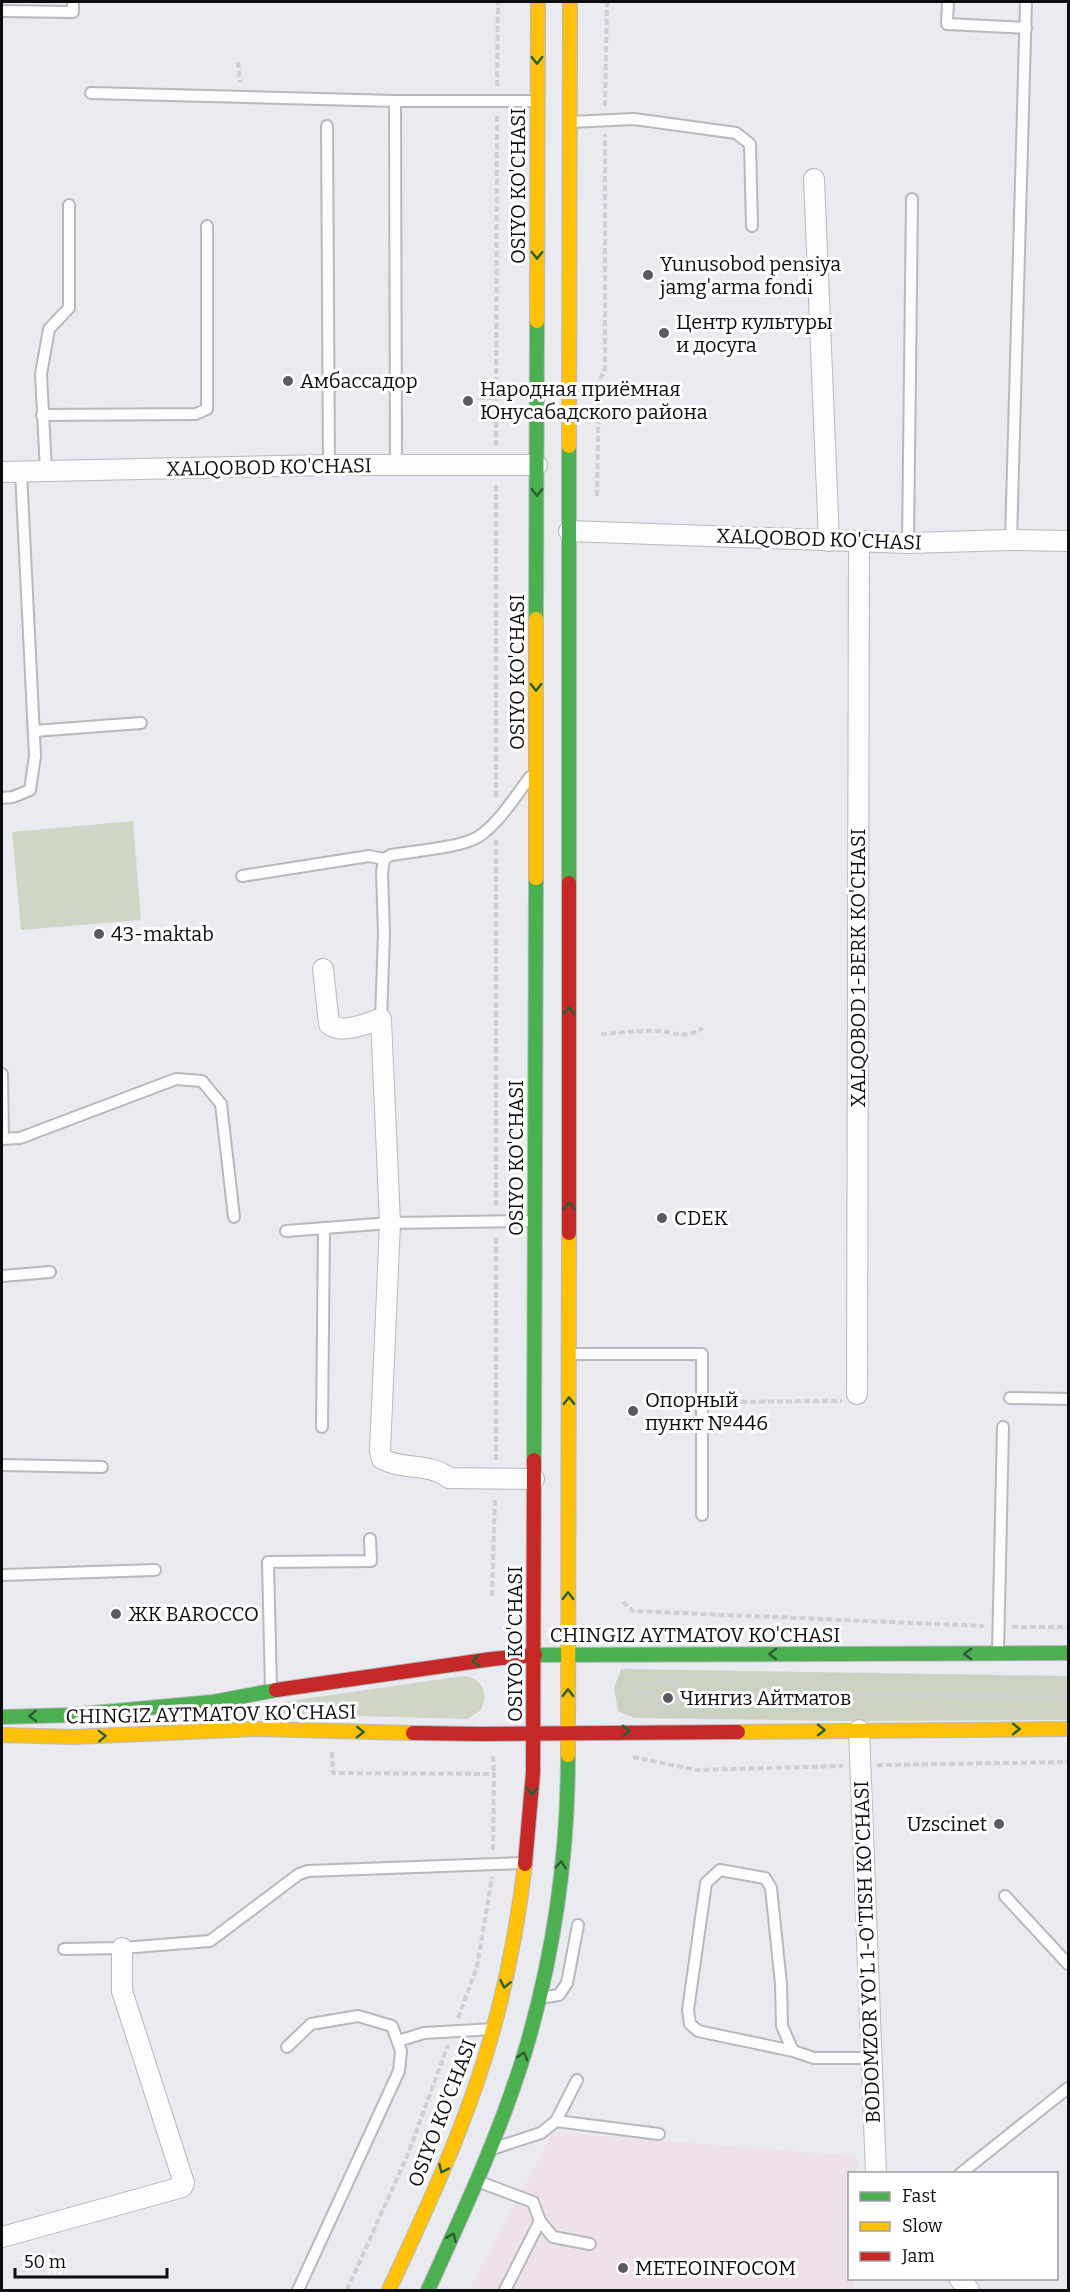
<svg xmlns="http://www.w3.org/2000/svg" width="1070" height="2292" font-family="Bitter,serif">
	<rect width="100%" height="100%" fill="#eaebf0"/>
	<polygon fill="#eee1e9" points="553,2132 857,2156 857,2173 850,2174 850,2278 853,2279 853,2290 469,2290"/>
	<g fill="#ced7c6">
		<polygon points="133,821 141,920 21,930 12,832"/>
		<path d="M 463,1676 C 482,1678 489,1693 481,1710 L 467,1719 L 289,1714 L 267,1710 L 289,1701 Z"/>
	</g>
	<polygon fill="#cad3c2" points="621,1669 1068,1676 1068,1720 844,1721 634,1718 618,1711 614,1688"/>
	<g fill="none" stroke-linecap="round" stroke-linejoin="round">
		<g stroke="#b8b9bd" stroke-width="14">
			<g id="lane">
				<polyline points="948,2 947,24 1026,28"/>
				<polyline points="2,11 73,12 73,2"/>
				<polyline points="91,93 395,101 396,465"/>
				<polyline points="395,101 536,101"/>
				<polyline points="570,122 634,119 736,133 750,144 752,226"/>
				<polyline points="327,126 329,465"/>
				<polyline points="42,415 196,414 207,409 207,226"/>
				<polyline points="46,471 41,374 49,329 69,308 69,205"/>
				<polyline points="1011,540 1026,2"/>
				<polyline points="908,543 912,199"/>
				<polyline points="34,731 141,723"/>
				<polyline points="2,798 13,797 30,790 35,756 21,472"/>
				<polyline points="242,876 369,856 384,859"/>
				<path d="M 381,1019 L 384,933 L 382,873 L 384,859 L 391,855 C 414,851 459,848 478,837 C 499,823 515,797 530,777"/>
				<polyline points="2,1074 3,1139"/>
				<polyline points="2,1139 20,1138 176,1079 202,1081 221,1104 234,1217"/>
				<polyline points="286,1231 390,1223 535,1221"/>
				<polyline points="2,1276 50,1272"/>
				<polyline points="569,1354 702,1354 702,1515"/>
				<polyline points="1010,1398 1068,1399"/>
				<polyline points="322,1427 324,1228"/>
				<polyline points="2,1465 102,1467"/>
				<polyline points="2,1575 155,1570"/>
				<polyline points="998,1652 1003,1427"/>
				<polyline points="271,1690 268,1562 371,1561 370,1539"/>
				<polyline points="1005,1896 1068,1964"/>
				<polyline points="64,1949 122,1948 210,1941 299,1874 308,1871 523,1863"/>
				<polyline points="539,1998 559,1995 567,1983 578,1925"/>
				<polyline points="398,2041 424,2033 494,2029"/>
				<polyline points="287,2047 311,2024 358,2016 392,2026 401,2051 399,2071 298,2290"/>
				<polyline points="793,2051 698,2031 690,2024 688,2010 706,1883 720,1870 765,1878 771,1888 781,1984 782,2026 793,2051 814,2058 872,2058"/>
				<polyline points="556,2121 659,2134"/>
				<polyline points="495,2148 541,2133 556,2121 577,2080"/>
				<polyline points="960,2174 1068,2088"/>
				<polyline points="477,2181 533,2202 540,2221 553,2237 590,2244"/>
				<polyline points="505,2290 540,2221"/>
			</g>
		</g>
		<g stroke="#b8b9bd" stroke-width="22">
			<g id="street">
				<polyline points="814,179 829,541"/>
				<polyline points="2,472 329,465 537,465"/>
				<polyline points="569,531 908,543 1011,540 1068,541"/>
				<path d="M 323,969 L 329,1024 C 342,1035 366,1023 381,1019 L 390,1223 L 380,1451 L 382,1459 C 403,1470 431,1463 449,1478 L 534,1479"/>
				<polyline points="857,1394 859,542"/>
				<polyline points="859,1730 876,2174"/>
				<polyline points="2,2237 182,2187 184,2183 122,1991 122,1948"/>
				<polyline points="959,2278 969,2290"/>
			</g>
		</g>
		<g stroke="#b8b9bd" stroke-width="16">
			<g id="fast">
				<polyline points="536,619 537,321"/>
				<polyline points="569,883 569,446"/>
				<polyline points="534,1460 536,878"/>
				<polyline points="535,1655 1068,1653"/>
				<polyline points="2,1717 71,1715 213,1702 276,1690"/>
				<path d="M 428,2290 C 463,2213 499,2136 524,2055 C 553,1959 568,1855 568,1755"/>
			</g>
		</g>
		<g stroke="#b8b9bd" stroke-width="16">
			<g id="slow">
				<polyline points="537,321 538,2"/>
				<polyline points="569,446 570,2"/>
				<polyline points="536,878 536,619"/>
				<polyline points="738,1732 1068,1729"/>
				<polyline points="2,1735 74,1737 257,1729 413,1733"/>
				<polyline points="568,1755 569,1233"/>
				<path d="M 389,2290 C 420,2223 452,2155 476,2085 C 501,2013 516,1939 525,1864"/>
			</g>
		</g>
		<g stroke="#b8b9bd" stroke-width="16">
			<g id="jam">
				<polyline points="569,1233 569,883"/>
				<polyline points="276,1690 492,1659 535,1655"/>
				<polyline points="413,1733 480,1734 738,1732"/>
				<polyline points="525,1864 533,1773 534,1460"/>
			</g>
		</g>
		<g stroke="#d0d0d1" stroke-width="4" stroke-dasharray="6 3" stroke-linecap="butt">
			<polyline points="241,2 241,3"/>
			<polyline points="238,62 240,82"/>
			<polyline points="497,86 498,2"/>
			<polyline points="605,106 607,2"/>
			<polyline points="478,398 496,398"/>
			<polyline points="483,398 483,380 486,380 487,392 496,392"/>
			<polyline points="496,446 497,114"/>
			<polyline points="597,496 599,383 605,368 605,134"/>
			<polyline points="496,797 496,483"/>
			<polyline points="496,840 496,1208"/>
			<path d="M 601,1034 C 619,1033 639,1030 658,1031 C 677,1032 684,1040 703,1028"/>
			<polyline points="714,1402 842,1401"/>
			<polyline points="496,1460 496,1236"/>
			<polyline points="492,1596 495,1497"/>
			<polyline points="623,1602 633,1611 984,1626"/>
			<polyline points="1012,1627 1068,1627"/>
			<circle cx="666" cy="1693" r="12"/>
			<polyline points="633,1693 654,1692"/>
			<polyline points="679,1693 1068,1697"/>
			<polyline points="332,1752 333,1773 494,1774 493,1852"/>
			<polyline points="493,1756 494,1774"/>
			<polyline points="633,1757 696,1770 843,1766"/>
			<polyline points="877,1765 1068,1762"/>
			<polyline points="458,2018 477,1967 492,1877"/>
			<polyline points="347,2290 408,2154 448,2045"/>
		</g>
		<use href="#lane" stroke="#fcfcfd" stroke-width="10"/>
		<use href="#street" stroke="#fcfcfd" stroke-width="20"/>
		<use href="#fast" stroke="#4caf50" stroke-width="14"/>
		<use href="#slow" stroke="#ffc107" stroke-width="14"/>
		<use href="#jam" stroke="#c62828" stroke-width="14"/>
	</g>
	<defs><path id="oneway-chevron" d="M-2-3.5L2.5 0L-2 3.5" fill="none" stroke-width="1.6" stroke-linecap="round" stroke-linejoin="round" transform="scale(1.5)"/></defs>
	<g stroke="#2c5e30">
		<use href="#oneway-chevron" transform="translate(537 60) rotate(90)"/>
		<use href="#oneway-chevron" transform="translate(537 255) rotate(90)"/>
		<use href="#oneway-chevron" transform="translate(537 492) rotate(90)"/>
		<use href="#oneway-chevron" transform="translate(536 687) rotate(90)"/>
		<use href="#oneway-chevron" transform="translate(569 1011) rotate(-90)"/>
		<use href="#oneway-chevron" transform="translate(569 1206) rotate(-90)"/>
		<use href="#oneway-chevron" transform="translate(569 1401) rotate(-90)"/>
		<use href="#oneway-chevron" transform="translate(568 1596) rotate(-90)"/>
		<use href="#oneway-chevron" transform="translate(773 1654) rotate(180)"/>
		<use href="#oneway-chevron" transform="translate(968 1654) rotate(180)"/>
		<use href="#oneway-chevron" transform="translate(476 1661) rotate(172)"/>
		<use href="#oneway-chevron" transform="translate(568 1693) rotate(-90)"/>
		<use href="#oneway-chevron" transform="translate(33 1716) rotate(178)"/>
		<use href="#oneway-chevron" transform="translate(1016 1729)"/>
		<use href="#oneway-chevron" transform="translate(821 1730)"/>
		<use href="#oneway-chevron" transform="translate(626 1731) rotate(-1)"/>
		<use href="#oneway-chevron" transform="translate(360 1732) rotate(1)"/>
		<use href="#oneway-chevron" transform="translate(102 1736) rotate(-2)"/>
		<use href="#oneway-chevron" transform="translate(532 1791) rotate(94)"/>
		<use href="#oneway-chevron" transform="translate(561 1865) rotate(-84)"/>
		<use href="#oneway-chevron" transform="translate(505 1984) rotate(102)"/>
		<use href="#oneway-chevron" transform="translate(523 2056) rotate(-73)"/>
		<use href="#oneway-chevron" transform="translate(443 2169) rotate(114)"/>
		<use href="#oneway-chevron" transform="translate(452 2237) rotate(-66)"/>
	</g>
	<g fill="#5a5b5e" stroke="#fff" stroke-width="2">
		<circle cx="648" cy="275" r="6"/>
		<circle cx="664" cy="333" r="6"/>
		<circle cx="288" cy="381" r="6"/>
		<circle cx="468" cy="401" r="6"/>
		<circle cx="99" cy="934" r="6"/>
		<circle cx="662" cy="1218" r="6"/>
		<circle cx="633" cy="1411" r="6"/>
		<circle cx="116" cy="1614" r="6"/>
		<circle cx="668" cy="1698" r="6"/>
		<circle cx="999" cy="1824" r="6"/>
		<circle cx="623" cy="2268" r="6"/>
	</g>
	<g text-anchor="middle" stroke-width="6" stroke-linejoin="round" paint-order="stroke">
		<g font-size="20" fill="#0d0d10" stroke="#fff">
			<text transform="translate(518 186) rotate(-90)" y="7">OSIYO KO'CHASI</text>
			<text transform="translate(269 467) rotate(-1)" y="7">XALQOBOD KO'CHASI</text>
			<text transform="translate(819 539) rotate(2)" y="7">XALQOBOD KO'CHASI</text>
			<text transform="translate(517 672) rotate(-90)" y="7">OSIYO KO'CHASI</text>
			<text transform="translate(858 968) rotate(-90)" y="7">XALQOBOD 1-BERK KO'CHASI</text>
			<text transform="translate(516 1158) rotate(-90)" y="7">OSIYO KO'CHASI</text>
			<text x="695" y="1642">CHINGIZ AYTMATOV KO'CHASI</text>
			<text transform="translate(515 1644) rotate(-90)" y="7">OSIYO KO'CHASI</text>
			<text transform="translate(211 1714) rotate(-1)" y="7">CHINGIZ AYTMATOV KO'CHASI</text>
			<text transform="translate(867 1952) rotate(-92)" y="7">BODOMZOR YO'L 1-O'TISH KO'CHASI</text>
			<text transform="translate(442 2113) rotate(-69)" y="7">OSIYO KO'CHASI</text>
		</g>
		<g font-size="20" fill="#0d0d10" stroke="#fff" text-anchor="start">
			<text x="660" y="271">Yunusobod pensiya<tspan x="660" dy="23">jamg'arma fondi</tspan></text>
			<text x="676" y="329">Центр культуры<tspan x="676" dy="23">и досуга</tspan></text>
			<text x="300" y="388">Амбассадор</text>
			<text x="480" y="396">Народная приёмная<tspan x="480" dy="23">Юнусабадского района</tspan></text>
			<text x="111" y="941">43-maktab</text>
			<text x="674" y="1225">CDEK</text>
			<text x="645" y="1407">Опорный<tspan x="645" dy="23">пункт №446</tspan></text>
			<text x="128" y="1621">ЖК BAROCCO</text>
			<text x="680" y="1705">Чингиз Айтматов</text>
			<text x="987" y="1831" text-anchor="end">Uzscinet</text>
			<text x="635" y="2275">METEOINFOCOM</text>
		</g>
	</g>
	<rect width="1070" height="2292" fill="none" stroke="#0d0d10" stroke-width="6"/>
	<rect x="848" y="2172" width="210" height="108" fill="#ffffff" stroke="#9e9e9f" stroke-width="1.5"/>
	<rect x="860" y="2192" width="30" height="9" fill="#4caf50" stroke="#9e9e9f" stroke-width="1.5"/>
	<text x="902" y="2202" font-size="18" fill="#0d0d10">Fast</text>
	<rect x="860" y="2222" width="30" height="9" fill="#ffc107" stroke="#9e9e9f" stroke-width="1.5"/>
	<text x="902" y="2232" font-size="18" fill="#0d0d10">Slow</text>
	<rect x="860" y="2252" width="30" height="9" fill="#c62828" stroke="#9e9e9f" stroke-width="1.5"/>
	<text x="902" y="2262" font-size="18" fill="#0d0d10">Jam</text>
	<path d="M15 2268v9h152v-9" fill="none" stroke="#0d0d10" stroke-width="3"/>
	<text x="24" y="2268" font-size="18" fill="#0d0d10" stroke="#ffffff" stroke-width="4.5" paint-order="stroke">50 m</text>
</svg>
